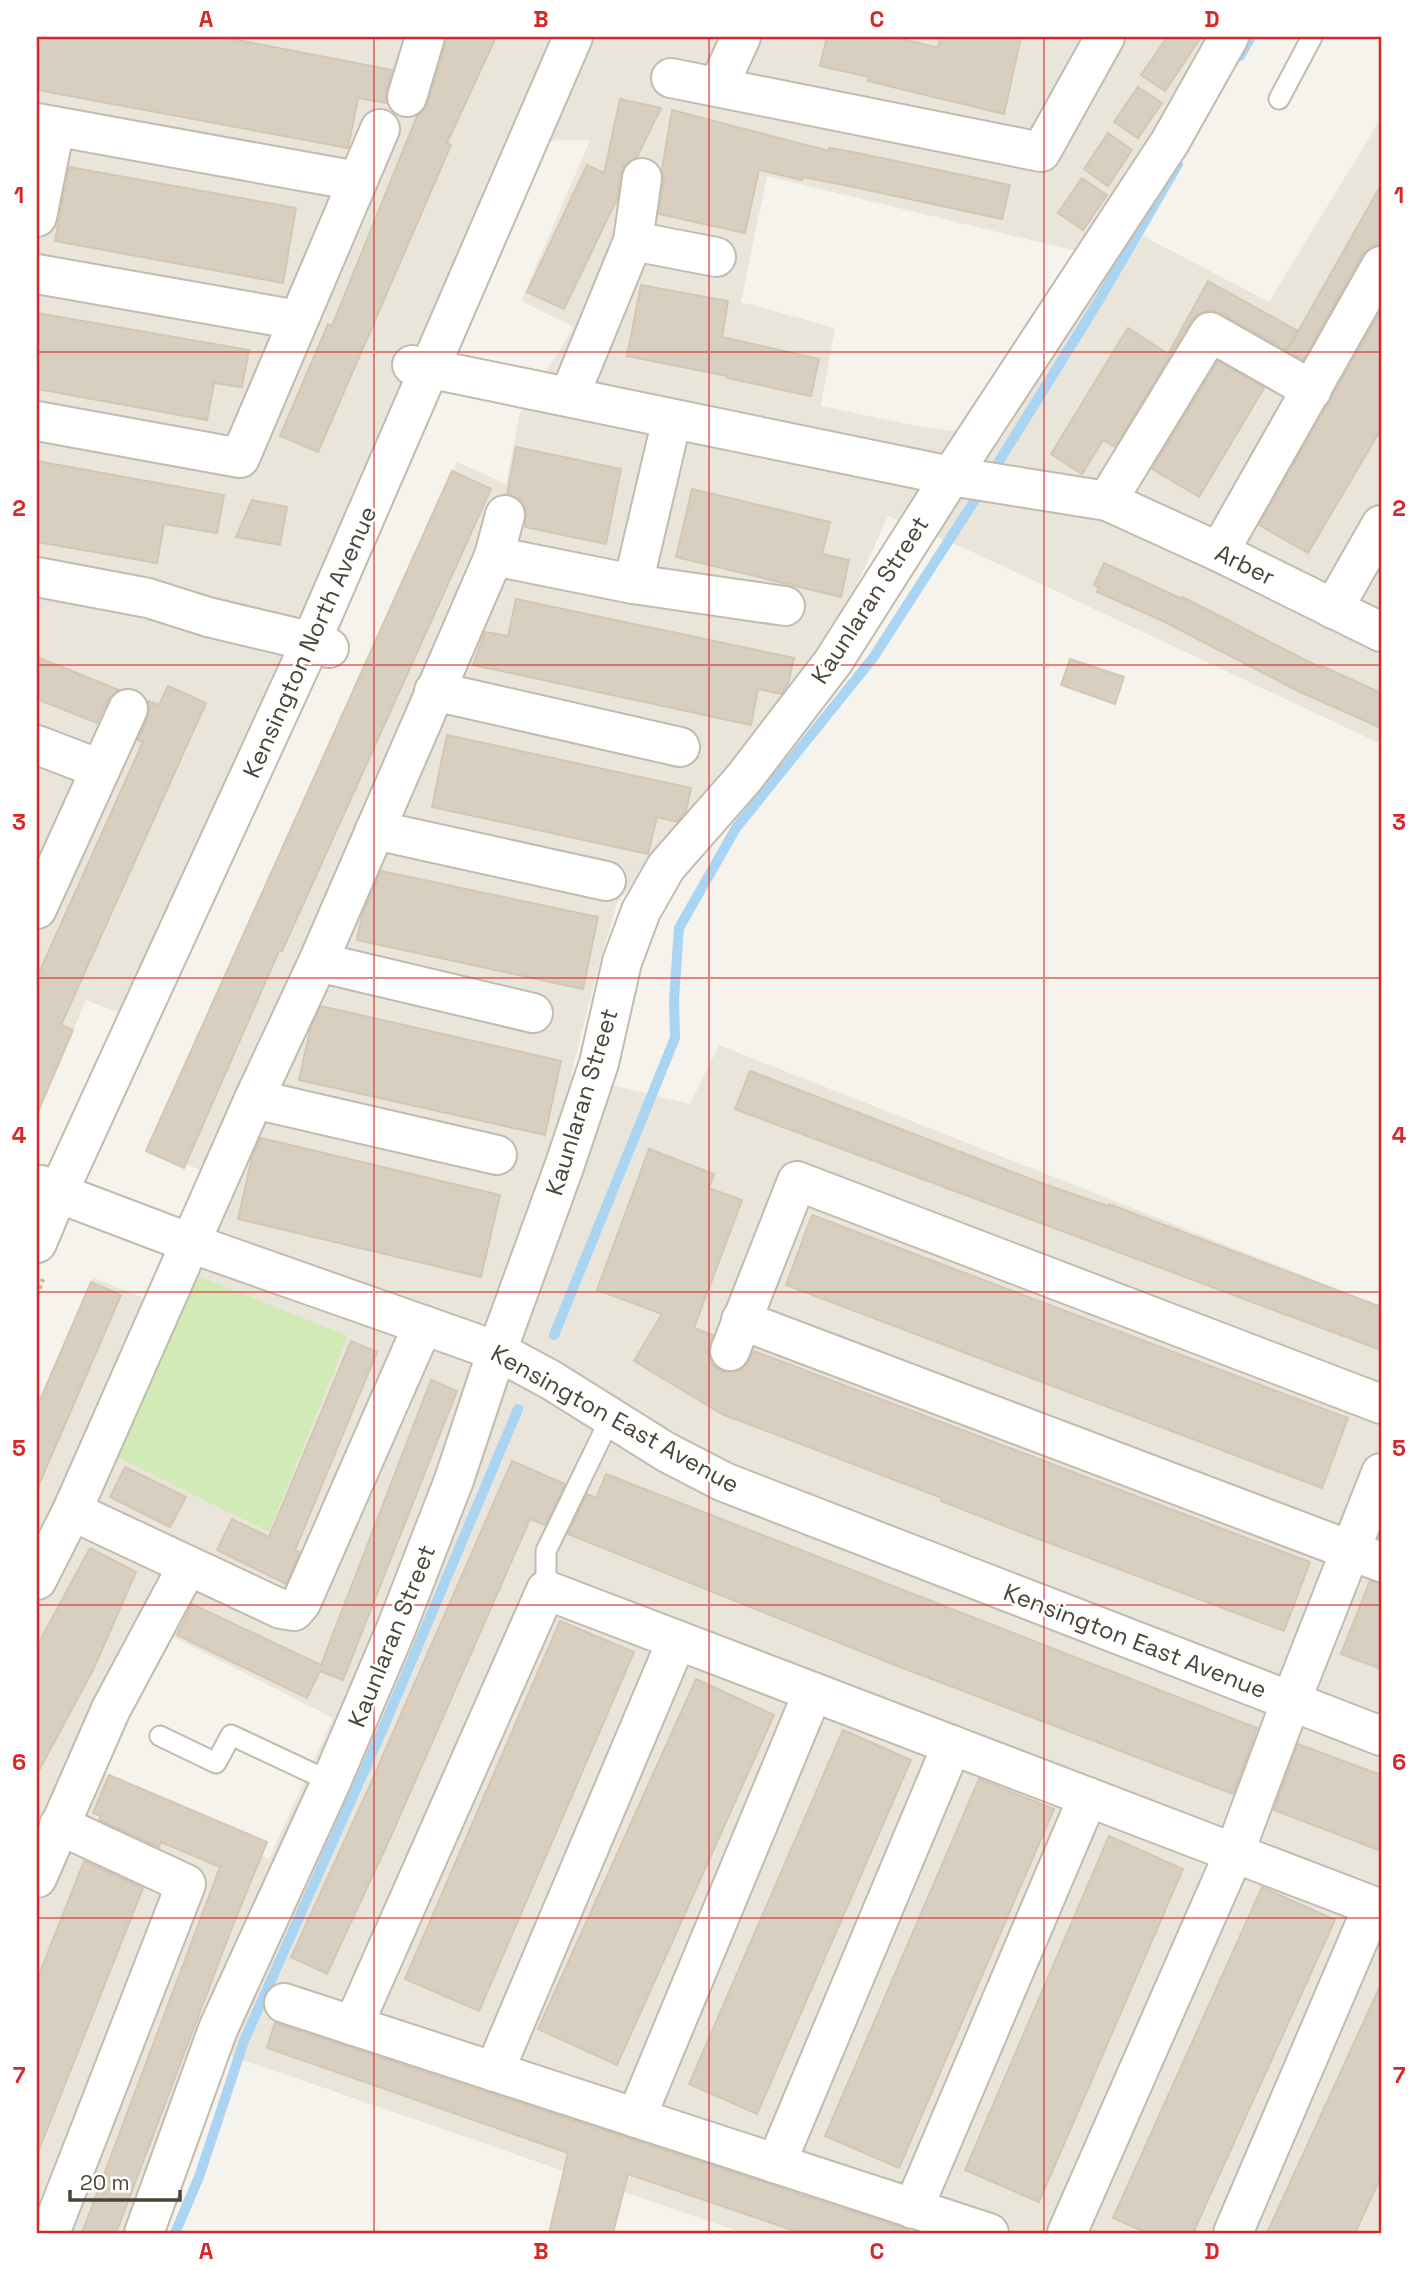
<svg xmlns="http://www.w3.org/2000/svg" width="1418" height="2270" font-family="'Space Grotesk',sans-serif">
	<rect width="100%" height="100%" fill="#f6f3ec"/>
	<path fill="#eae5da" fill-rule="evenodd" d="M 37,37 L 1213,37 L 1105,210 L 1149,239 L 1269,302 L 1381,118 L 1381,744 L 977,554 L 888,516 L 834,636 L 617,903 L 596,976 L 571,1075 L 690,1104 L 719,1045 L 1381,1306 L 1381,2233 L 743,2233 L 194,2043 L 123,2233 L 37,2233 L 37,1407 L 94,1278 L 149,1300 L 206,1172 L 150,1150 L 457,462 L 506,484 L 520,412 L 574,327 L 521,301 L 590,140 L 527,141 L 136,1020 L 86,1000 L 37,1115 ZM 767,176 L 1076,251 L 956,431 L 917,426 L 821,406 L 835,328 L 741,302 ZM 173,1637 L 333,1718 L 269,1859 L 103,1773 L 130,1715 Z"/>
	<polygon fill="#d2eab5" points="195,1275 348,1336 269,1532 117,1457"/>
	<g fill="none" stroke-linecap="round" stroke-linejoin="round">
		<g stroke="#a9d4f2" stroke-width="10">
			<polyline points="1240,56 1251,37"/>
			<polyline points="554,1335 675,1038 674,999 679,928 736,828 873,658 980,492 1098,302 1178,164"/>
			<polyline points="175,2233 199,2177 244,2041 385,1724 518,1409"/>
		</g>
	</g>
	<g fill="#d8cfc1" stroke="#d3c7b4" stroke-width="2">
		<polygon points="37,37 222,37 392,70 386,91 386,103 358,98 348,148 37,90"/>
		<polygon points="448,37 496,37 447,143 451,145 318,452 280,436 328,324 332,326 417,116 422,112 428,103"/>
		<polygon points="827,37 896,37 938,48 940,37 1021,37 1004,114 868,81 869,77 820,66"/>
		<polygon points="1167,37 1201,37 1165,91 1141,75"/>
		<polygon points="1138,87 1162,103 1138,138 1114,122"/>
		<polygon points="620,99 661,108 637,157 624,165 620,175 617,199 564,309 527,292 587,165 604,173"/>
		<polygon points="672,110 829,151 829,148 853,152 1010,185 1002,219 858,188 803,177 802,180 759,170 745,233 659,214 664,181 662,169"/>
		<polygon points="1108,133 1132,150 1108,186 1084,169"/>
		<polygon points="69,167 296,208 283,283 55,241"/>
		<polygon points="1082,178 1107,195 1083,230 1058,213"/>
		<polygon points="1381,185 1381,244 1371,247 1362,255 1303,360 1287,351"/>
		<polygon points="1208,281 1298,331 1286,350 1221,313 1211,310 1200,313 1191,321 1115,447 1103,440 1082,474 1051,454 1128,328 1168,354"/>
		<polygon points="641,285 728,301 722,337 819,359 811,396 727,378 727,376 627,356"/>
		<polygon points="1381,310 1381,429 1308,553 1259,525"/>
		<polygon points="37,313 249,350 242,387 214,383 207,420 37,389"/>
		<polygon points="1218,361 1264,388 1199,497 1152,469"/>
		<polygon points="516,447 621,469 606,544 525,527 526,509 520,499 507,494"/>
		<polygon points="37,461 224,495 217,533 164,524 157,563 37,542"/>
		<polygon points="452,471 491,489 282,951 279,951 184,1168 146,1151"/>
		<polygon points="692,489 830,522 822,554 849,560 841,597 676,557"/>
		<polygon points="252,500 287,507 280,545 236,537"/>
		<polygon points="1104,563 1182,599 1183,597 1321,668 1322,666 1381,693 1381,728 1298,691 1161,620 1097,592 1099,588 1094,585"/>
		<polygon points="516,599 794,658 788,684 781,694 758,689 751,725 473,665 485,632 508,636"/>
		<polygon points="37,657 119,690 108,699 97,723 37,699"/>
		<polygon points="1070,659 1124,677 1115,704 1061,685"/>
		<polygon points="168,686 206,703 61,1025 73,1030 37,1114 37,977 143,742 138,740 148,717 150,708 148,701 159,705"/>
		<polygon points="447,735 691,788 686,811 677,822 657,817 648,854 432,807"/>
		<polygon points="381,871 598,917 583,989 357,940 362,915"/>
		<polygon points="321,1006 561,1061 545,1135 299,1080 310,1030"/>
		<polygon points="750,1071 1041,1183 1108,1206 1109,1204 1381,1307 1381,1350 735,1109"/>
		<polygon points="261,1138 500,1195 481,1277 238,1219 252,1157"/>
		<polygon points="649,1149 714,1174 709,1188 742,1200 694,1328 713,1335 708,1354 713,1365 723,1372 734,1372 744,1368 754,1351 1310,1562 1284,1631 1020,1532 941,1501 942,1498 722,1414 634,1361 662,1314 597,1290"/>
		<polygon points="812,1215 1348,1418 1322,1488 786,1285"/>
		<polygon points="91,1282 121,1295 37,1489 37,1407"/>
		<polygon points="351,1341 377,1352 295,1550 300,1552 286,1584 217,1550 232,1519 269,1537"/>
		<polygon points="431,1380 457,1391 343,1680 320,1671 307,1698 177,1635 192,1604 321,1665"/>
		<polygon points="512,1461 565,1484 545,1525 530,1519 391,1836 327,1974 291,1957 366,1794"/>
		<polygon points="125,1467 186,1497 170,1527 110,1497"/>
		<polygon points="606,1474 1257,1728 1233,1794 895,1665 568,1534 587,1494 596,1498"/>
		<polygon points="90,1548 136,1572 94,1668 37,1774 37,1646"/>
		<polygon points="1370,1581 1381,1583 1381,1669 1341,1654"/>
		<polygon points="560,1621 634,1652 479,2011 405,1979"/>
		<polygon points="696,1679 774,1715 617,2065 538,2029"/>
		<polygon points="843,1730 911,1760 757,2114 689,2084"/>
		<polygon points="1298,1744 1381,1775 1381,1851 1274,1810"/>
		<polygon points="109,1775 267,1842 231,1930 116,2233 82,2233 220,1867 161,1842 159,1847 99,1820 101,1816 93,1813"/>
		<polygon points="979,1779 1054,1809 899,2168 825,2136"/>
		<polygon points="1109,1836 1183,1869 1039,2202 965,2170"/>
		<polygon points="84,1861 143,1888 38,2152 37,1980"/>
		<polygon points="1262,1887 1335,1920 1193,2233 1147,2233 1113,2218"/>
		<polygon points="1381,1984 1381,2177 1355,2233 1267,2233"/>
		<polygon points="275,2023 903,2228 908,2230 908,2233 801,2233 628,2174 613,2233 549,2233 568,2153 267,2048"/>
	</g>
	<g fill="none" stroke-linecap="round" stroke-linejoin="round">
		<g stroke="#c2bbae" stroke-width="23">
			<g id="service">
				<polyline points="1279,99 1312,37"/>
				<polyline points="546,1590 546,1551 611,1417"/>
				<polyline points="160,1736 216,1763 231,1735 331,1782"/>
			</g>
		</g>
		<g stroke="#c2bbae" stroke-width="42">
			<g id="minor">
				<polyline points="671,78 1041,152 1105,37"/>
				<polyline points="718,87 741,37"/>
				<polyline points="407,97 425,37"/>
				<polyline points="37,123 357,181"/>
				<polyline points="37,217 55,127"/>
				<polyline points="633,241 716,257"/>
				<polyline points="37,274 298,320"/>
				<polyline points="412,365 951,476 1107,501 1219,552 1381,632"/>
				<polyline points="569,397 633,241 642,178"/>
				<polyline points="37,421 240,458 380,129"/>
				<polyline points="1107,501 1210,332 1312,390"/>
				<polyline points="1219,552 1381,266"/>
				<polyline points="494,556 633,584 785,606"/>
				<polyline points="37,577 148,598 208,617 292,637 329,648"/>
				<polyline points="633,584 672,419"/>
				<polyline points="1333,609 1381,525"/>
				<polyline points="434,691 680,747"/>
				<polyline points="37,745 100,769"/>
				<polyline points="375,830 606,881"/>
				<polyline points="37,909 128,709"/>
				<polyline points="318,962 533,1013"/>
				<polyline points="254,1099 497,1155"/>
				<polyline points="37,1243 58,1193 41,1185"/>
				<polyline points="741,1320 1381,1562"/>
				<polyline points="730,1351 797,1181 1381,1404"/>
				<polyline points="72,1511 281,1609 294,1611 301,1603 423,1325"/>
				<polyline points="37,1580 72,1511 254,1099 318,962 494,556 505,515"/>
				<polyline points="37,1878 111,1709 187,1567"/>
				<polyline points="284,2003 989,2233"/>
				<polyline points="353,2026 546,1590 1381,1909"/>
				<polyline points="494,2072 677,1640"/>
				<polyline points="636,2118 813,1692"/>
				<polyline points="776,2164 952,1745"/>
				<polyline points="913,2209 1088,1797"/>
				<polyline points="50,2233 186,1884 59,1825"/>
				<polyline points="144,2233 218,2029 331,1782 396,1629 454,1480 497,1351"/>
				<polyline points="1067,2233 1235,1851 1291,1701 1381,1473"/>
				<polyline points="1233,2233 1373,1906"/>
			</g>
		</g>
		<g stroke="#c2bbae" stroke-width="42">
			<g id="tertiary">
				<polyline points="573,37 311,642 58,1193 190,1243 497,1351 551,1380 666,1452 724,1482 1381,1736"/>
				<polyline points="497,1351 564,1167 599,1063 622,962 641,911 666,867 744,778 833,662 951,476 1170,142 1229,37"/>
			</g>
		</g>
		<polyline stroke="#c4b79f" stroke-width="4.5" stroke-dasharray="3.5 3.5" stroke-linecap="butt" points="37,1295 43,1279"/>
		<use href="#service" stroke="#fff" stroke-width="19"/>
		<use href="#minor" stroke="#fff" stroke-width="38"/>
		<use href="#tertiary" stroke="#fff" stroke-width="38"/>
	</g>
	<path fill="none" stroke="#d62828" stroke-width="2" stroke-opacity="0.55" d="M 374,37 L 374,2233M 709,37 L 709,2233M 1044,37 L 1044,2233M 37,352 L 1381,352M 37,665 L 1381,665M 37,978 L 1381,978M 37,1292 L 1381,1292M 37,1605 L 1381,1605M 37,1918 L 1381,1918"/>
	<g text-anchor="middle" stroke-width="5" stroke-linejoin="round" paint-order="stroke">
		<g font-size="24" fill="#4b4439" stroke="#fff">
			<text transform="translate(1245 565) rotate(26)" y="8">Arber</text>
			<text transform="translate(870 600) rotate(-57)" y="8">Kaunlaran Street</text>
			<text transform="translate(310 642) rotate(-66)" y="8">Kensington North Avenue</text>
			<text transform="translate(582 1102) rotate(-73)" y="8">Kaunlaran Street</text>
			<text transform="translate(615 1419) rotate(29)" y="8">Kensington East Avenue</text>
			<text transform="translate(392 1636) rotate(-68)" y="8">Kaunlaran Street</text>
			<text transform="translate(1135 1641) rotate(21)" y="8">Kensington East Avenue</text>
		</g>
	</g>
	<rect width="1418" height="2270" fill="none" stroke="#ffffff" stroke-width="77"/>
	<path d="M70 2190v10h110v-10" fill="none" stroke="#4b4439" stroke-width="3.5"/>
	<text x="80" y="2190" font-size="21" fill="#4b4439" stroke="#ffffff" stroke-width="5" paint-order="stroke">20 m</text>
	<rect x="38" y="38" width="1342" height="2194" fill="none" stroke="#d62828" stroke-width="2.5"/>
	<g font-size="23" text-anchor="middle" font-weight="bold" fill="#d62828">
		<text x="206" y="27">A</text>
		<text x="541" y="27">B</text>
		<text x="877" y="27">C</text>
		<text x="1212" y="27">D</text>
		<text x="19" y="203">1</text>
		<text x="1399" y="203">1</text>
		<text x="19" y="516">2</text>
		<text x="1399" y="516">2</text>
		<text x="19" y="830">3</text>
		<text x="1399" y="830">3</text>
		<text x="19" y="1143">4</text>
		<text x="1399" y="1143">4</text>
		<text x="19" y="1456">5</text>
		<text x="1399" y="1456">5</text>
		<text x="19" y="1770">6</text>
		<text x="1399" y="1770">6</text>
		<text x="19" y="2083">7</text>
		<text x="1399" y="2083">7</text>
		<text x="206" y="2259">A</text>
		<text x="541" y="2259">B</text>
		<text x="877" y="2259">C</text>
		<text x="1212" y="2259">D</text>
	</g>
</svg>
